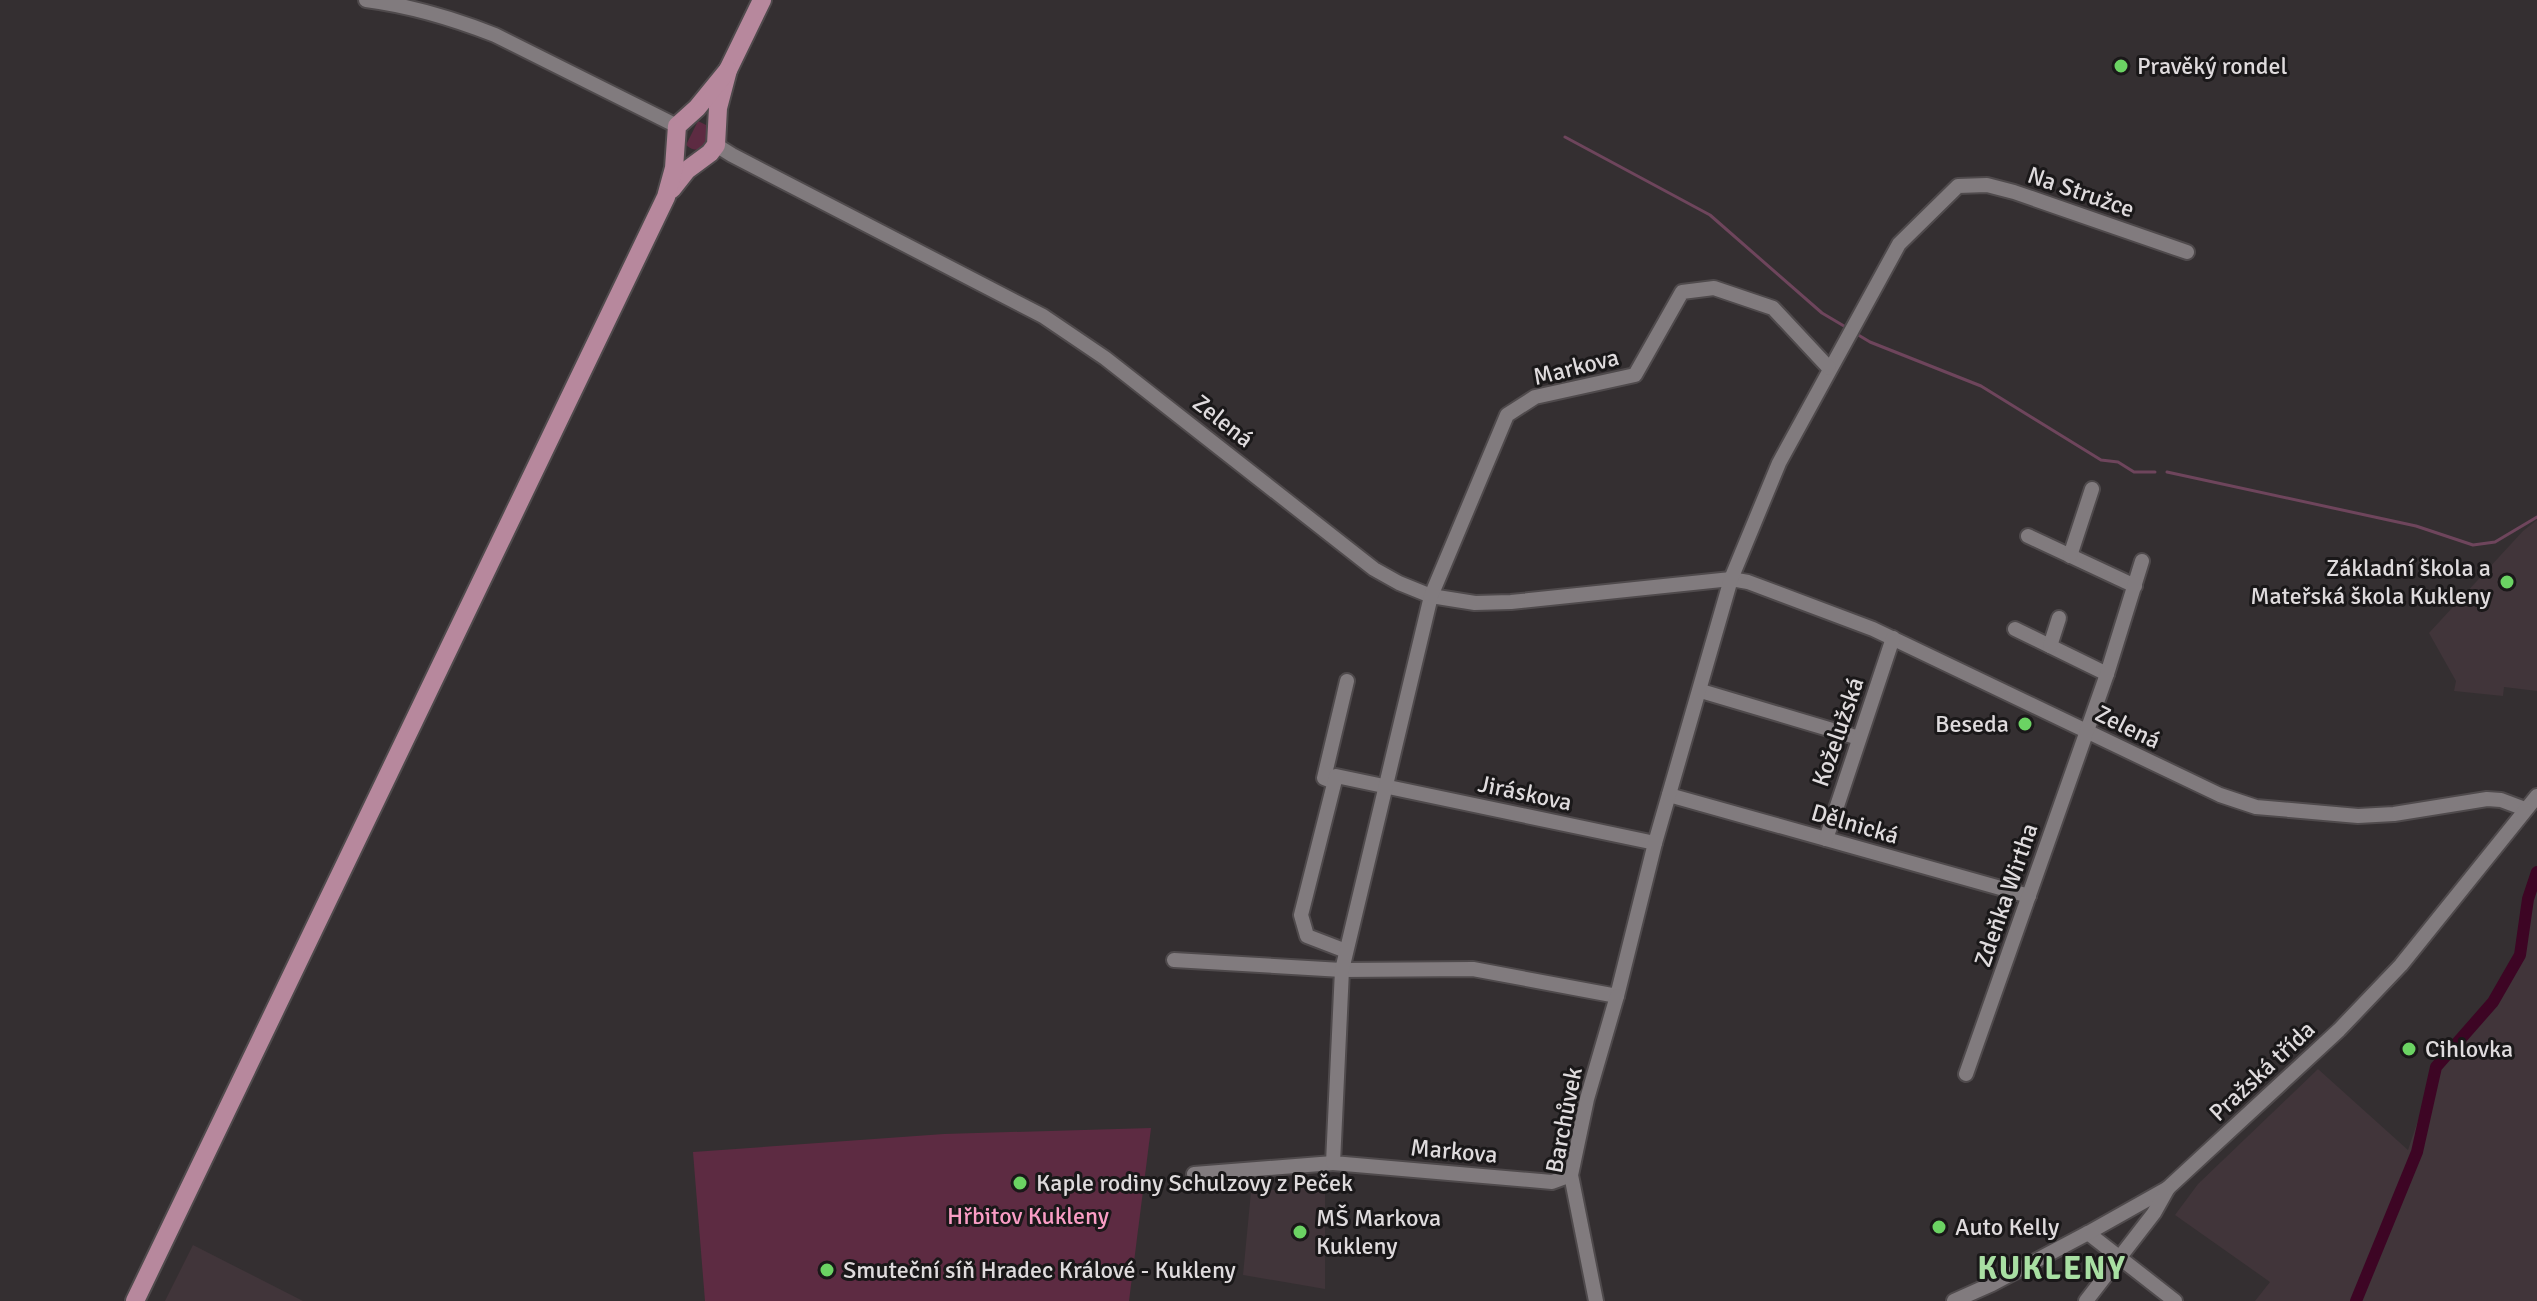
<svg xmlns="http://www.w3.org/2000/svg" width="2537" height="1301" font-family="Signika,sans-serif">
	<rect width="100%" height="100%" fill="#342f31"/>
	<g fill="#41353a">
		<polygon points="2537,520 2537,691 2504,687 2503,696 2454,691 2456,681 2429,633 2523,531"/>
		<polygon points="2537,882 2537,1301 2255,1301 2270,1282 2175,1215 2198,1184 2318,1069 2408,1150 2436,1067 2464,1037 2517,964 2527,935 2532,895"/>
		<polygon points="1325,1185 1325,1289 1243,1275 1251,1192"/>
		<polygon points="193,1245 303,1301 165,1301"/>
	</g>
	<g fill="#5d2b42">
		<path d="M 698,121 L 706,125 L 711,138 C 704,148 698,155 686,145 Z"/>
		<polygon points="1151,1128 1129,1301 705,1301 693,1152 944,1134"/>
	</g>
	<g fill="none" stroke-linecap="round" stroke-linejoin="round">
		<g stroke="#6e455c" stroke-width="3">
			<polyline points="1565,137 1710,215 1822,313 1849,329"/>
			<polyline points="1855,333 1870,342 1981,386 2101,460 2118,462 2134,472 2155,472"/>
			<polyline points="2167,472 2416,526 2473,545 2495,542 2537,517"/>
		</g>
		<polyline stroke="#3d0524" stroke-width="12" points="2356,1301 2417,1152 2436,1067 2493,1002 2520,955 2528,899 2537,872"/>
		<g stroke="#4f4a4c" stroke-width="18">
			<g id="minor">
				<path d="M 366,0 C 412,6 452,18 495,35 L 677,126"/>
				<polyline points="716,145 732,155 1043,316 1105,358 1374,569 1399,583 1431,596 1475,603 1511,602 1731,579 1748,582 1873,629 2220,795 2256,807 2358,816 2394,814 2487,799 2501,800 2525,809"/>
				<polyline points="2028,536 2135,586"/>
				<polyline points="2070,556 2092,489"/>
				<polyline points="2015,629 2107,674"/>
				<polyline points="2050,646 2059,618"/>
				<polyline points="1701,691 1859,738"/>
				<polyline points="1334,782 1324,778 1347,681"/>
				<polyline points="1669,795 2029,896"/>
				<polyline points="1826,839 1893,638"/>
				<polyline points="1346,951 1307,936 1301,915 1336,776 1655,843"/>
				<polyline points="1174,960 1342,970 1473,969 1617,996 1655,843 1731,579 1779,463 1899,244 1958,186 1987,185 2014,192 2187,252"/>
				<polyline points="1966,1074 2107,674 2142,561"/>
				<polyline points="1194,1174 1333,1163"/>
				<polyline points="1571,1175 1552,1182 1333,1163 1342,970 1431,596 1507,415 1535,397 1635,375 1682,292 1714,288 1773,308 1829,368"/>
				<polyline points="2088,1233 2175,1301"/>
				<polyline points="1596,1301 1571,1175 1587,1099 1617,996"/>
				<polyline points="1954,1301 1992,1284 2088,1233 2168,1188 2339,1030 2401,965 2537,796"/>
				<polyline points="2086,1301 2154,1213 2168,1188"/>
			</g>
		</g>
		<g stroke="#4f4a4c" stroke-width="22">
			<g id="major">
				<polyline points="672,189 687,170 710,153 716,145 718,108 728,70 762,0"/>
				<polyline points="135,1301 666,197 674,168 677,126 697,108 728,70"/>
			</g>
		</g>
		<use href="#minor" stroke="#817b7e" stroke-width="14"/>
		<use href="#major" stroke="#b7889d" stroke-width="18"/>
	</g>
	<g fill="#6bd363" stroke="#1a1819" stroke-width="3">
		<circle cx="2121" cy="66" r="8"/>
		<circle cx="2507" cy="582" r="8"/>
		<circle cx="2025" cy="724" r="8"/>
		<circle cx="2409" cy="1049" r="8"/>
		<circle cx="1020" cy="1183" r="8"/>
		<circle cx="1939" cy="1227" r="8"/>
		<circle cx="1300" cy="1232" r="8"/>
		<circle cx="827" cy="1270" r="8"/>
	</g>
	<g text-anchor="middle" stroke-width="6" stroke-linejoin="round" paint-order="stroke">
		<g font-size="24" fill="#dfdbdd" stroke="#1a1819" text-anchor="start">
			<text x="2137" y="74">Pravěký rondel</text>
			<text x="2491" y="576" text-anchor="end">Základní škola a<tspan x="2491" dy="28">Mateřská škola Kukleny</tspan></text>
			<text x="2009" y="732" text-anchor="end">Beseda</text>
			<text x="2425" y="1057">Cihlovka</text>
			<text x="1036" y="1191">Kaple rodiny Schulzovy z Peček</text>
			<text x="1316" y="1226">MŠ Markova<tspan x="1316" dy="28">Kukleny</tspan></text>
			<text x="1955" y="1235">Auto Kelly</text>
			<text x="843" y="1278">Smuteční síň Hradec Králové - Kukleny</text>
		</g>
		<g font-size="24" fill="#dfdbdd" stroke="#1a1819">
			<text transform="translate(2081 192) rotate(19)" y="8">Na Stružce</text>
			<text transform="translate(1576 367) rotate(-14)" y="8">Markova</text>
			<text transform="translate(1223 421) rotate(38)" y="8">Zelená</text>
			<text transform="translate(2128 727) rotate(26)" y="8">Zelená</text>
			<text transform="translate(1838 732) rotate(-71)" y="8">Koželužská</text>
			<text transform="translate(1525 793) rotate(12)" y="8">Jiráskova</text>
			<text transform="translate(1855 824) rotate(16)" y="8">Dělnická</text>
			<text transform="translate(2006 895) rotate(-71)" y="8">Zdeňka Wirtha</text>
			<text transform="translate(2262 1071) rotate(-43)" y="8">Pražská třída</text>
			<text transform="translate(1564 1120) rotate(-79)" y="8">Barchůvek</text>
			<text transform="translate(1454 1151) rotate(5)" y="8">Markova</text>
		</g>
		<g font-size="24" fill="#fa9dc5" stroke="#1a1819">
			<text x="1028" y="1224">Hřbitov Kukleny</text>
		</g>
		<g font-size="32" font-weight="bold" letter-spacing="2" fill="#a8dfa2" stroke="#1a1819">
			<text x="2052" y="1279">KUKLENY</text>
		</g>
	</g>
</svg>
